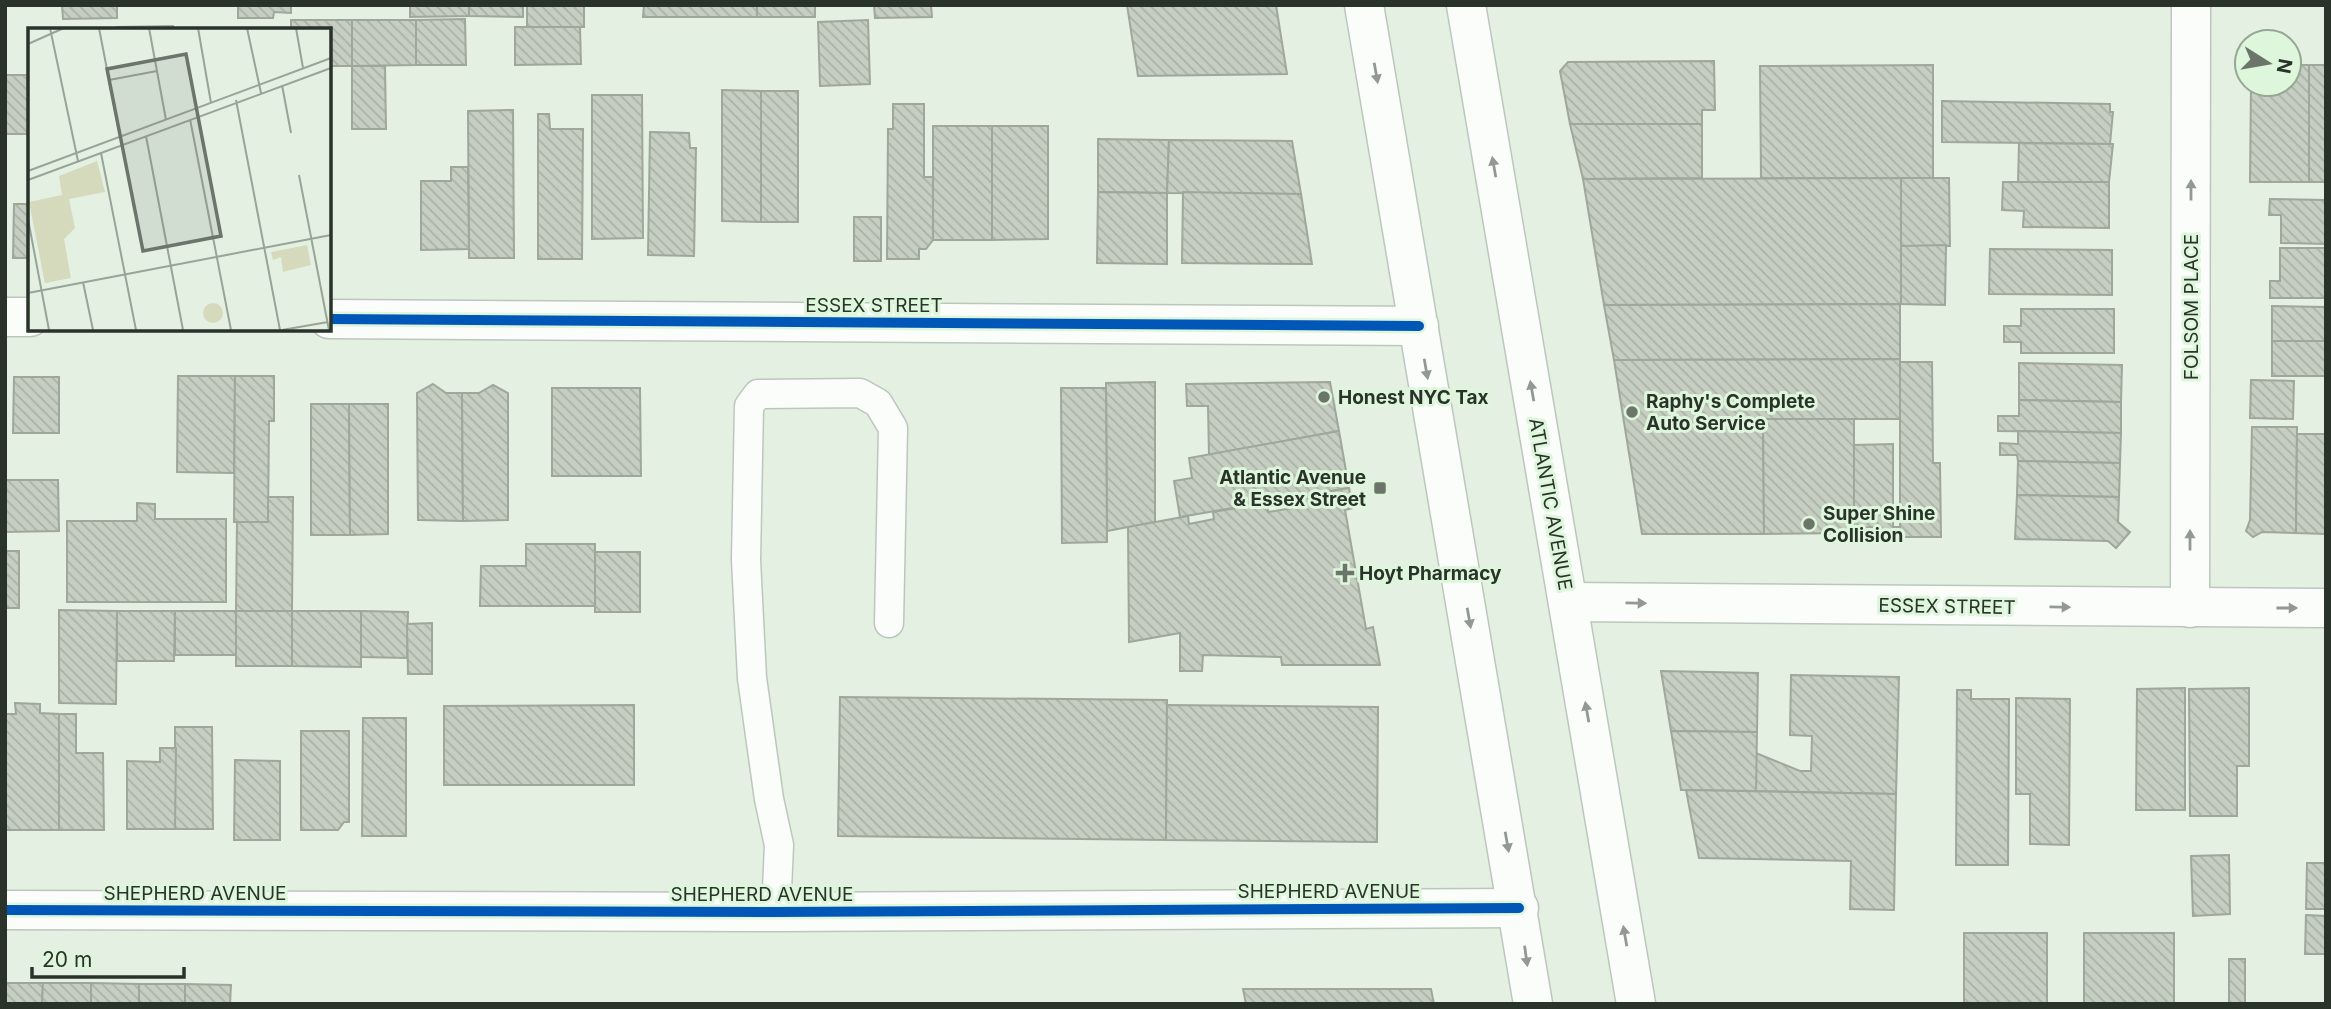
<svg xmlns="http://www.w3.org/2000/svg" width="2331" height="1009" font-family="Inter,sans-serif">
	<defs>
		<pattern id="building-back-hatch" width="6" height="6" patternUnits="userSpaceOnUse" patternTransform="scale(1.75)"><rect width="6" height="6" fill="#c6cec2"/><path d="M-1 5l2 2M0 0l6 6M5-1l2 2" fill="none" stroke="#aab1a7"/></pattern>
	</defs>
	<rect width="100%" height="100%" fill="#e3f0e2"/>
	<g fill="url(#building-back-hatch)" stroke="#9fa79b" stroke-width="2">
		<polygon points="62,5 117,5 117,18 63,19"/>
		<polygon points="238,5 291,5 291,13 274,12 273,18 238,18"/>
		<polygon points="410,5 469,5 469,16 410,17"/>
		<polygon points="469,5 523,5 523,17 469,16"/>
		<rect x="527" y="5" width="57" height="22"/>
		<polygon points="644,5 757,5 757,17 643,17"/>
		<rect x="757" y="5" width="58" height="12"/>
		<polygon points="874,5 931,5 932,17 875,18"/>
		<polygon points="1127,5 1276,5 1287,74 1138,76"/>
		<polygon points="465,19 466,65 416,65 416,20"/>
		<polygon points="291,20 352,20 352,66 329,66 329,30 291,30"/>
		<polygon points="352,20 416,20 416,65 352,66"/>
		<polygon points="868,20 870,84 820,86 818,22"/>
		<polygon points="173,26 173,30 117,30 117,27"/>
		<polygon points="515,27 580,27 581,64 515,65"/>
		<polygon points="1714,61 1715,110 1702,110 1702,124 1570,124 1560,71 1568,62"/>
		<polygon points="1933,65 1933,178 1761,178 1760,66"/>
		<polygon points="2289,65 2309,65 2309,182 2250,182 2251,84 2289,84"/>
		<rect x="2309" y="65" width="17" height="117"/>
		<polygon points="352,66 385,66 386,129 352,129"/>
		<rect x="5" y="75" width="25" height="59"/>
		<polygon points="722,90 761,91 761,222 722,221"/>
		<rect x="761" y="91" width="37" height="131"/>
		<polygon points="592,95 642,95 643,238 592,239"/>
		<polygon points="1942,101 2110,104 2110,112 2113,112 2110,144 1942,142"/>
		<polygon points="893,104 924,104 924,177 934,177 933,240 926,249 919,249 919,259 887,259 888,129 893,129"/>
		<polygon points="513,110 514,258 469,258 468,111"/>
		<polygon points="538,114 549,114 550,129 583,129 582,259 538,259"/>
		<polygon points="1570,124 1702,124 1702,178 1583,179"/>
		<rect x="933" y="126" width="59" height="114"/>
		<polygon points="992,126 1048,126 1048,239 992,240"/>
		<polygon points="650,132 689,133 690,148 696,148 694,256 648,255"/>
		<polygon points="1098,139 1169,140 1167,193 1098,192"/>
		<polygon points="1169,140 1292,141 1301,194 1167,193"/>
		<polygon points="2019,143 2113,144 2109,182 2018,182"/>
		<polygon points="451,167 468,167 469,249 421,250 421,181 451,181"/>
		<polygon points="1901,178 1901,304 1604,305 1583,179"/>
		<polygon points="1901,178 1949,178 1950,246 1901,246"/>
		<polygon points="2003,182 2109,182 2109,228 2023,227 2024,211 2002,210"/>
		<polygon points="1098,192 1167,193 1167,264 1097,263"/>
		<polygon points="1183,192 1301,194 1312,264 1182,263"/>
		<polygon points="2270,199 2326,200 2326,244 2281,243 2281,215 2269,215"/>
		<polygon points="14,204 30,204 30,258 13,258"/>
		<rect x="854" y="217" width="27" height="44"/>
		<polygon points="1946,245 1945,305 1901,304 1901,246"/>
		<polygon points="2280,248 2326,248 2326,298 2270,298 2270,281 2280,281"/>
		<polygon points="1990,249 2112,250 2112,295 1989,294"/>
		<polygon points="1900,304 1900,359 1614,360 1604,305"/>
		<polygon points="2272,306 2326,307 2326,341 2272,341"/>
		<polygon points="2021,309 2114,309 2114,353 2021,353 2021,342 2004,342 2004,326 2021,326"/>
		<rect x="2272" y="341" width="54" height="35"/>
		<polygon points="1900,359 1901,419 1763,419 1764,534 1642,534 1614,360"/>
		<polygon points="1900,362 1932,362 1933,463 1940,463 1941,537 1900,537"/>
		<polygon points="2019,363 2122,365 2121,402 2019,400"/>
		<polygon points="178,376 235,376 234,473 177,472"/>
		<polygon points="235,376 274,376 274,421 269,421 268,522 234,522"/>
		<polygon points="14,377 59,377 59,433 13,433"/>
		<polygon points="2251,380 2294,381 2293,419 2250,418"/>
		<polygon points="1155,382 1155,522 1107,531 1106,383"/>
		<polygon points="1330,382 1339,431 1209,455 1208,406 1187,406 1186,384"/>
		<polygon points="433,384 446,393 462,393 463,521 418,520 417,393"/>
		<polygon points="493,385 508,393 508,520 463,521 462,393 479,393"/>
		<polygon points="552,388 640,388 641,476 552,476"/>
		<polygon points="1061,388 1106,388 1107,542 1062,543"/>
		<polygon points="2019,400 2121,402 2121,433 1998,431 1998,416 2019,416"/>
		<polygon points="311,404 349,404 350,535 311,535"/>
		<polygon points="349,404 388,404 388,534 350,535"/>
		<polygon points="1763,419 1854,419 1854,533 1764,534"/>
		<polygon points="2252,427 2297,427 2296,533 2262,532 2253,537 2246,531 2250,520"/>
		<polygon points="1339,431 1349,488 1180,517 1174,481 1192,478 1189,458"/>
		<polygon points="2018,431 2121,433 2120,463 2018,461 2017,455 2000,455 2000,443 2018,444"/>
		<polygon points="2297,434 2326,434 2326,534 2296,533"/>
		<polygon points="1893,444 1893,527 1900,527 1900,537 1877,537 1876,527 1854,528 1854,445"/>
		<polygon points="2018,461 2120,463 2119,497 2017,495"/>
		<polygon points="5,480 58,480 59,531 5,532"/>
		<polygon points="1349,488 1353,508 1345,510 1366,629 1373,627 1380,665 1282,665 1281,657 1203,655 1202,671 1180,671 1180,633 1129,642 1128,527 1188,516 1189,524 1214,519 1213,512 1267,503 1268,512 1293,508 1291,498"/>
		<polygon points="2017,495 2119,497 2118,522 2130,532 2116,548 2108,541 2015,539"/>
		<polygon points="268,497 293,497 292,611 236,611 237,522 268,522"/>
		<polygon points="137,503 155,504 155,519 226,519 226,602 67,602 67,521 137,521"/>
		<polygon points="526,544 595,544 595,606 480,606 481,566 526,566"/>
		<rect x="5" y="551" width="14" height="57"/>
		<rect x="595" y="552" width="45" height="60"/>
		<polygon points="59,610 117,611 116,704 59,703"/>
		<polygon points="117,611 175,611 174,661 117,661"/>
		<rect x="175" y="611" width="61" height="44"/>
		<rect x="236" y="611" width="56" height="55"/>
		<polygon points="292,611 361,611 361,667 292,666"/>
		<polygon points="361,611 408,612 407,658 361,657"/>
		<polygon points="432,623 432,674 408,674 407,624"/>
		<polygon points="1661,671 1758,673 1757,732 1671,731"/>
		<polygon points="1791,675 1899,677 1896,794 1756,791 1756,753 1800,771 1811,771 1812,736 1790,735"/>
		<polygon points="2185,688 2185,810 2136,810 2137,689"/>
		<polygon points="2249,688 2249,766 2237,766 2237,816 2190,816 2189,689"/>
		<polygon points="1957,690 1971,690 1971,699 2009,699 2008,865 1956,865"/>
		<polygon points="840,697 1167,700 1166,840 838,836"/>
		<polygon points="2016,698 2070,699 2069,845 2030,844 2030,794 2016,794"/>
		<polygon points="15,703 40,704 40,713 59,714 59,830 5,830 5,714 16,714"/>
		<polygon points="634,705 634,785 444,785 444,706"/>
		<polygon points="1167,705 1378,707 1377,842 1166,840"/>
		<polygon points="59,714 76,714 76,753 103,753 104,830 59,830"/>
		<polygon points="363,718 406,718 406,836 362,836"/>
		<polygon points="175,727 212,727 213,829 175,829"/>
		<polygon points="301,731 349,731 349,822 344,822 338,830 301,830"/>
		<polygon points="1671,731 1757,732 1756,791 1681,790"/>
		<polygon points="160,748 176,748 175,829 127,829 127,761 160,762"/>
		<polygon points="235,760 280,761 280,840 234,840"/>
		<polygon points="1686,790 1896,794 1894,910 1850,909 1851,861 1699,858"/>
		<polygon points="2229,855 2230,914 2193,916 2191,856"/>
		<polygon points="2307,863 2326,863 2326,909 2306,909"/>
		<polygon points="2306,915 2326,916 2326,954 2305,954"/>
		<rect x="1964" y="933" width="83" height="71"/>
		<rect x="2084" y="933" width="90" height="71"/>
		<rect x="2229" y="959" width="16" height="45"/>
		<polygon points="5,983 43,983 42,1004 5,1004"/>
		<polygon points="43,983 91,983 91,1004 42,1004"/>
		<polygon points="91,983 139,984 139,1004 91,1004"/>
		<rect x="139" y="984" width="46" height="20"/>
		<polygon points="185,984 231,985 230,1004 185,1004"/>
		<polygon points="1243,989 1431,989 1434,1004 1246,1004"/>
	</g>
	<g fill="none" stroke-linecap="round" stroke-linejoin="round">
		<g stroke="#bcc7bc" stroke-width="31">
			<polyline id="service" points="776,912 779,845 769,799 752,678 746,560 749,406 758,394 860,393 878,403 893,428 889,623"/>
		</g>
		<g stroke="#bcc7bc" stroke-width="41">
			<g id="minor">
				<polyline points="5,317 30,317"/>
				<polyline points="329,319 1419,326"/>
				<polyline points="1568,602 2326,608"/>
				<polyline points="2190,608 2191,5"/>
				<polyline points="5,910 776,912 1519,908"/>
			</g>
		</g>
		<g stroke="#bcc7bc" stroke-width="41">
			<g id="primary">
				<polyline points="1364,5 1533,1004"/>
				<polyline points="1466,5 1636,1004"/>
			</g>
		</g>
		<use href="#service" stroke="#fbfdfb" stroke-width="28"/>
		<use href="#minor" stroke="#fbfdfb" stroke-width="38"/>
		<use href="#primary" stroke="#fbfdfb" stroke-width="38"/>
		<g stroke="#def6dc" stroke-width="15">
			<g id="cycleway">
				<polyline points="329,319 1419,326"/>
				<polyline points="5,910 776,912 1519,908"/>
			</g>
		</g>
		<use href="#cycleway" stroke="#0057b8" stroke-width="10"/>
	</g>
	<defs><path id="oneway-solid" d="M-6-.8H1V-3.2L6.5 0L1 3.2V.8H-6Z" transform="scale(1.75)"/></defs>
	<g fill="#929892">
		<use href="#oneway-solid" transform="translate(1376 73) rotate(80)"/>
		<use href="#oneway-solid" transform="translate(1494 167) rotate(-100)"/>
		<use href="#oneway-solid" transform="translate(2191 190) rotate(-90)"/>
		<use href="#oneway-solid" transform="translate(1426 369) rotate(80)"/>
		<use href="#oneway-solid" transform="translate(1532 391) rotate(-100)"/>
		<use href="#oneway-solid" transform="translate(2190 540) rotate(-90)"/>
		<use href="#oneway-solid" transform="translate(1636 603) rotate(1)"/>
		<use href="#oneway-solid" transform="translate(2060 607) rotate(1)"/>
		<use href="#oneway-solid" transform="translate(2287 608)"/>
		<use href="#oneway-solid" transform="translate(1469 618) rotate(80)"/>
		<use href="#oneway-solid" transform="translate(1587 712) rotate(-100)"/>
		<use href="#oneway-solid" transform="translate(1507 842) rotate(80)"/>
		<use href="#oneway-solid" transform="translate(1625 936) rotate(-100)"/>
		<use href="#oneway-solid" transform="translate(1526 956) rotate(82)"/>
	</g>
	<g fill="#6b756a" stroke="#def6dc" stroke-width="2.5">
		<circle cx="1324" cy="397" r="7"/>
		<circle cx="1632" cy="412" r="7"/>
		<rect x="1373" y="481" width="14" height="14" rx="3.5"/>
		<circle cx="1809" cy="524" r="7"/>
		<path d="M1341.5 562.5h7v7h7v7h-7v7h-7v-7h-7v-7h7z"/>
	</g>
	<g text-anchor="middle" stroke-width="6" stroke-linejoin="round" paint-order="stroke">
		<g font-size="19" fill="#2a332a" stroke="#def6dc">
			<text x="874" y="312">ESSEX STREET</text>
			<text transform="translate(2191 307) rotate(-90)" y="7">FOLSOM PLACE</text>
			<text transform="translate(1551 504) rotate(80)" y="7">ATLANTIC AVENUE</text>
			<text transform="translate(1947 606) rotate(1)" y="7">ESSEX STREET</text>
			<text x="1329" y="898">SHEPHERD AVENUE</text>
			<text x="195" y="900">SHEPHERD AVENUE</text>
			<text x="762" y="901">SHEPHERD AVENUE</text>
		</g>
		<g font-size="19" font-weight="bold" fill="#2a332a" stroke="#def6dc" text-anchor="start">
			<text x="1338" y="404">Honest NYC Tax</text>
			<text x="1646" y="408">Raphy's Complete<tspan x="1646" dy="22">Auto Service</tspan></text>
			<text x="1366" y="484" text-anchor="end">Atlantic Avenue<tspan x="1366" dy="22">&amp; Essex Street</tspan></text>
			<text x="1823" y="520">Super Shine<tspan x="1823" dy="22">Collision</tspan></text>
			<text x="1359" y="580">Hoyt Pharmacy</text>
		</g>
	</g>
	<g transform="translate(28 28)">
		<rect width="303" height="303" fill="#e3f0e2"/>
		<path d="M 69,133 L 77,164 L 41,171 L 47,200 L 36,211 L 43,250 L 17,255 L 1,174 L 34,167 L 31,148 ZM 279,217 L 283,237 L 255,244 L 253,229 L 245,232 L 243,224 ZM175 285a10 10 0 1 1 20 0a10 10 0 1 1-20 0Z" fill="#d5dabc"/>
		<path d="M 39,169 L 45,199 L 38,208 L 11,213 L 4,176 ZM 39,235 L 42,249 L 17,255 L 14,239 Z" fill="#d5dabc"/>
		<path fill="none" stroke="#99a498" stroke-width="2" d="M 22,0 L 50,133M 71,0 L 92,109M 121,0 L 138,92M 170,0 L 183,75M 219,0 L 233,65M 268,0 L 275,40M 0,16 L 36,0M 81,52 L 129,43M 254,57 L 263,105M 208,72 L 252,302M 162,91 L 203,302M 118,108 L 155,302M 73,125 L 108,302M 0,143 L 303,30M 271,147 L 301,302M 0,152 L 303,40M 0,191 L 21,302M 55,254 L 65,302M 0,265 L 303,207M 254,302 L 300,294"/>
		<path fill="#6b756a" fill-opacity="0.15" stroke="#6b756a" stroke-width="3.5" d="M 158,26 L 193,208 L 115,223 L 79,41 Z"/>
		<rect width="303" height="303" fill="none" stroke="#2a332a" stroke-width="3.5"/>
	</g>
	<rect width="2331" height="1009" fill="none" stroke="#2a332a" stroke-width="14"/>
	<g transform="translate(2268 63) rotate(101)"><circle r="33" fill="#def6dc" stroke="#96a895" stroke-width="2"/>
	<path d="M0-5L12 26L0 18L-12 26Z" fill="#6b756a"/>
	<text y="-10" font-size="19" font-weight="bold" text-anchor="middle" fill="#2a332a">N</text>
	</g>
	<path d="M32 967v10h152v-10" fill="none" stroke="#2a332a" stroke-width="3.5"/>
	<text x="42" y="967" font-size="21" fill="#2a332a" stroke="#def6dc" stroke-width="5" paint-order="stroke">20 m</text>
</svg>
